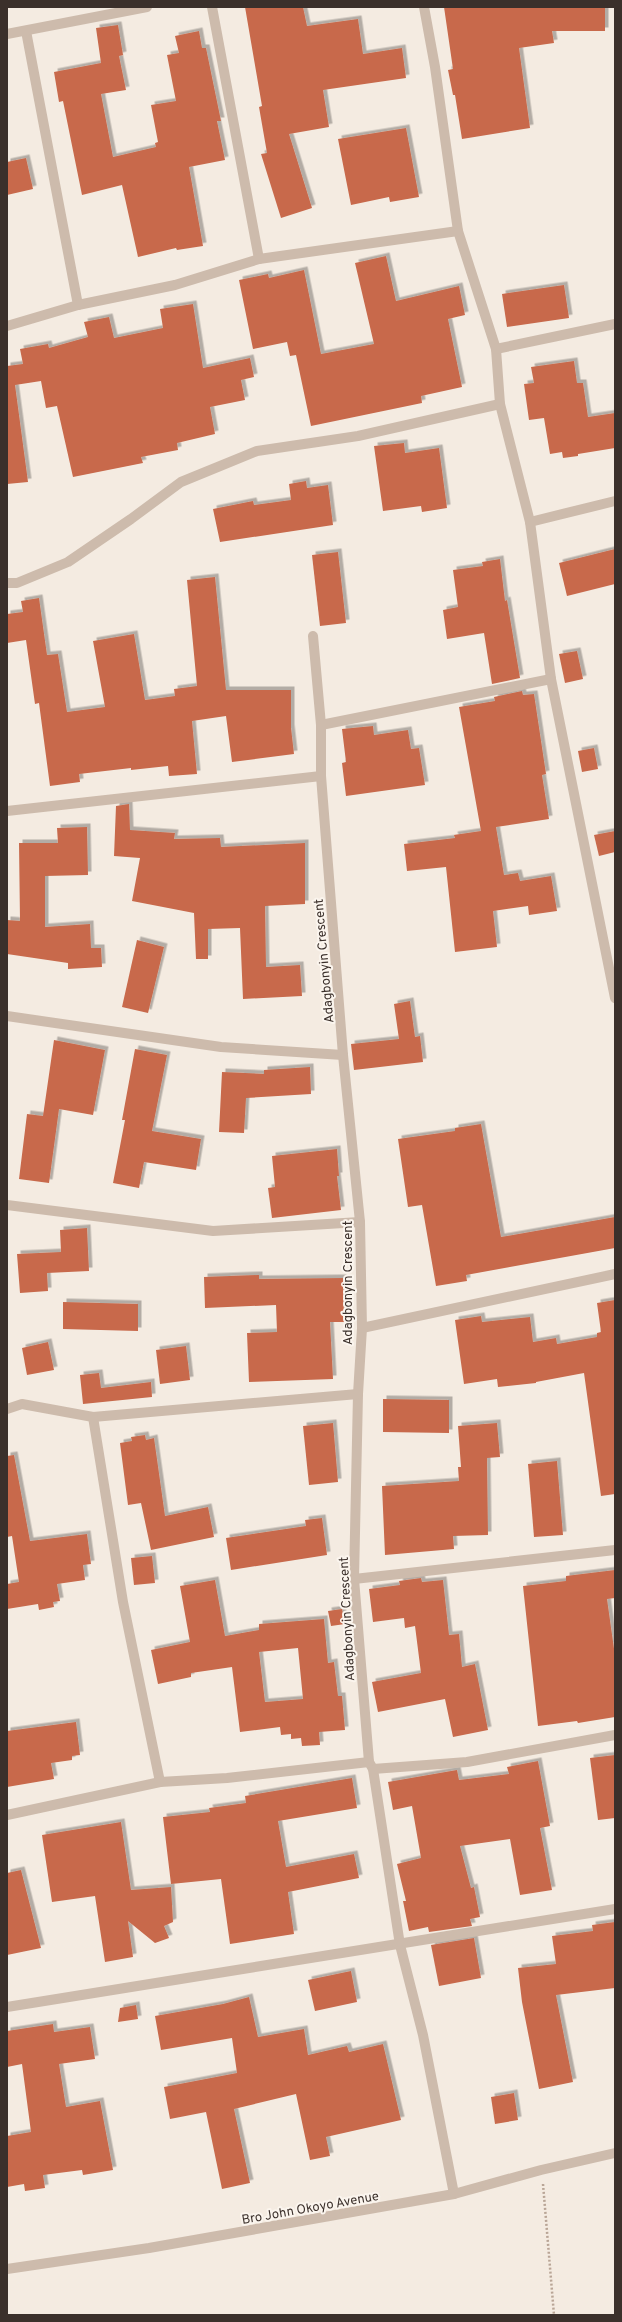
<svg xmlns="http://www.w3.org/2000/svg" width="622" height="2322" font-family="Overpass,sans-serif">
	<defs>
		<filter id="shadow"><feDropShadow dx="3.5" dy="-3.5" stdDeviation="0" flood-color="#0004"/></filter>
	</defs>
	<rect width="100%" height="100%" fill="#f4ebe1"/>
	<g fill="#c8694b" fill-rule="evenodd" filter="url(#shadow)">
		<polygon points="245,7 303,7 307,26 358,19 363,54 402,48 406,78 323,90 329,127 289,134 312,208 281,218 261,154 267,153 259,107 262,106"/>
		<polygon points="444,7 605,7 605,31 552,31 554,43 519,48 530,128 462,139 455,95 453,95 448,70 453,69"/>
		<polygon points="118,25 123,55 119,56 126,90 101,94 113,157 156,147 155,143 158,142 151,105 176,101 167,55 179,53 175,36 199,31 202,48 206,48 221,121 217,121 225,160 189,167 203,246 177,250 176,248 138,257 122,185 82,195 63,101 59,102 54,72 101,63 96,28"/>
		<polygon points="406,128 419,197 390,202 389,197 351,205 338,139"/>
		<polygon points="26,158 33,189 7,195 7,162"/>
		<polygon points="386,256 396,301 459,286 465,315 448,319 462,387 421,396 422,403 311,426 296,355 290,356 287,342 253,349 239,280 268,274 269,278 304,270 321,354 374,344 355,263"/>
		<polygon points="564,285 569,318 507,327 502,294"/>
		<polygon points="193,304 203,368 250,358 254,377 241,380 245,400 210,407 215,434 177,443 178,450 141,457 143,463 73,477 57,406 46,408 41,381 15,385 28,482 7,484 7,366 23,364 20,349 48,344 49,348 88,337 84,322 109,317 114,338 163,328 160,309"/>
		<polygon points="574,361 577,383 583,383 588,417 615,413 615,448 578,454 578,456 563,458 562,452 550,454 544,418 529,420 524,384 534,383 531,367"/>
		<polygon points="404,443 405,453 439,448 447,508 422,512 421,506 383,511 374,446"/>
		<polygon points="306,481 307,488 328,485 333,525 220,542 213,509 253,501 254,505 291,500 289,484"/>
		<polygon points="615,549 615,584 567,596 559,563"/>
		<polygon points="338,552 346,623 320,626 312,555"/>
		<polygon points="500,559 505,601 507,600 520,678 492,684 484,633 447,639 443,610 458,607 453,570 483,566 482,562"/>
		<polygon points="215,577 226,690 291,690 291,728 294,754 232,762 226,716 192,721 197,774 169,776 168,766 131,770 131,768 79,774 80,782 50,786 39,703 35,704 26,640 7,643 7,614 23,612 21,601 39,598 47,655 58,654 67,712 105,707 93,641 134,634 145,700 175,696 174,689 197,686 187,580"/>
		<polygon points="577,651 583,679 565,683 559,654"/>
		<polygon points="522,691 523,695 534,694 546,774 542,775 549,819 496,827 504,875 518,873 520,881 551,876 557,911 529,915 528,906 493,911 497,947 455,952 446,867 407,871 404,844 455,838 454,835 481,831 459,707 495,701 494,697"/>
		<polygon points="373,726 374,735 408,730 411,749 419,748 425,785 346,796 342,763 346,762 342,729"/>
		<polygon points="594,748 598,769 582,772 578,751"/>
		<polygon points="129,804 130,830 175,833 174,839 220,838 221,847 305,843 305,904 265,906 266,967 300,965 302,996 243,999 240,928 208,929 208,959 196,959 194,913 132,901 140,858 114,856 116,806"/>
		<polygon points="87,827 88,875 45,876 45,927 90,924 91,948 101,948 102,967 68,969 68,963 7,954 7,920 20,921 19,843 58,843 57,828"/>
		<polygon points="615,831 615,852 599,856 594,835"/>
		<polygon points="137,940 164,947 148,1013 122,1007"/>
		<polygon points="410,1001 415,1037 420,1036 423,1062 354,1070 351,1044 399,1039 394,1004"/>
		<polygon points="54,1040 105,1050 93,1115 59,1109 49,1183 19,1179 27,1114 43,1116"/>
		<polygon points="135,1049 167,1055 152,1131 201,1139 196,1170 144,1162 139,1188 113,1183 125,1120 122,1120"/>
		<polygon points="310,1067 311,1094 246,1098 244,1133 219,1132 222,1072 264,1074 264,1070"/>
		<polygon points="481,1124 501,1237 615,1217 615,1248 466,1275 467,1281 436,1286 422,1205 408,1207 398,1139 455,1131 455,1128"/>
		<polygon points="337,1149 339,1176 337,1176 341,1210 272,1218 268,1188 275,1187 272,1156"/>
		<polygon points="87,1228 89,1271 47,1273 48,1291 20,1293 17,1254 61,1252 60,1230"/>
		<polygon points="259,1275 259,1279 343,1278 344,1322 330,1322 333,1379 249,1382 247,1333 277,1332 276,1305 205,1308 204,1277"/>
		<polygon points="615,1300 615,1494 601,1496 584,1373 536,1382 536,1383 498,1387 497,1379 464,1384 455,1320 481,1316 482,1322 530,1317 533,1342 556,1338 557,1344 597,1337 597,1333 601,1332 597,1303"/>
		<polygon points="63,1302 138,1304 138,1331 63,1329"/>
		<polygon points="48,1342 54,1370 27,1375 22,1348"/>
		<polygon points="186,1346 190,1380 160,1384 156,1350"/>
		<polygon points="99,1373 101,1388 151,1382 152,1397 83,1404 80,1375"/>
		<polygon points="383,1399 449,1400 449,1433 383,1432"/>
		<polygon points="333,1423 338,1482 309,1485 303,1426"/>
		<polygon points="497,1423 500,1457 487,1458 488,1535 453,1536 454,1549 385,1555 382,1486 459,1481 458,1467 461,1467 458,1426"/>
		<polygon points="145,1435 146,1440 154,1438 165,1516 208,1507 214,1537 151,1550 141,1503 128,1505 120,1443 132,1441 131,1437"/>
		<polygon points="14,1455 30,1541 87,1534 91,1564 83,1565 85,1580 57,1584 60,1601 53,1602 54,1607 39,1610 38,1604 7,1609 7,1584 19,1582 12,1536 7,1537 7,1456"/>
		<polygon points="557,1461 563,1535 534,1537 528,1464"/>
		<polygon points="322,1518 327,1555 231,1570 226,1538 306,1526 305,1520"/>
		<polygon points="152,1556 155,1583 134,1585 131,1558"/>
		<polygon points="615,1570 615,1598 607,1599 615,1656 615,1717 578,1723 577,1721 538,1726 523,1586 566,1581 566,1576"/>
		<polygon points="421,1578 422,1582 443,1580 449,1635 459,1634 462,1667 475,1664 488,1730 453,1737 445,1699 378,1712 372,1682 421,1673 415,1626 405,1628 404,1618 373,1622 369,1589 400,1585 399,1581"/>
		<path d="M 215,1580 L 225,1636 L 259,1630 L 259,1624 L 324,1619 L 328,1663 L 334,1662 L 338,1696 L 342,1696 L 345,1730 L 319,1732 L 320,1745 L 302,1746 L 301,1738 L 291,1739 L 291,1734 L 281,1735 L 280,1727 L 240,1732 L 232,1667 L 191,1673 L 191,1677 L 158,1684 L 151,1650 L 190,1642 L 180,1586 ZM 298,1648 L 303,1699 L 265,1702 L 259,1652 Z"/>
		<polygon points="342,1609 345,1624 331,1626 328,1611"/>
		<polygon points="76,1722 80,1755 72,1756 72,1760 51,1763 54,1779 7,1787 7,1731"/>
		<polygon points="615,1755 615,1818 598,1820 590,1758"/>
		<polygon points="538,1761 550,1826 540,1828 552,1890 520,1895 510,1839 460,1846 471,1888 474,1887 480,1917 470,1919 472,1926 429,1932 428,1927 409,1931 403,1901 406,1901 397,1864 421,1858 412,1806 393,1810 388,1782 457,1770 459,1780 509,1774 507,1767"/>
		<polygon points="352,1778 357,1808 278,1821 286,1867 354,1854 359,1878 288,1892 294,1934 230,1944 221,1879 171,1884 163,1817 210,1812 209,1808 246,1803 245,1796"/>
		<polygon points="121,1822 131,1890 171,1887 173,1922 164,1926 169,1938 155,1943 128,1921 133,1957 105,1962 95,1896 52,1902 42,1835"/>
		<polygon points="21,1870 41,1948 7,1955 7,1873"/>
		<polygon points="615,1922 615,1988 556,1995 573,2082 539,2089 522,2002 518,1968 556,1964 552,1936 593,1931 592,1925"/>
		<polygon points="474,1938 481,1978 439,1986 431,1945"/>
		<polygon points="351,1971 357,2002 315,2011 308,1980"/>
		<polygon points="249,1997 258,2037 304,2029 308,2055 347,2046 349,2052 383,2044 401,2120 326,2137 330,2156 310,2160 296,2094 234,2109 250,2183 222,2189 206,2112 170,2119 164,2087 237,2073 232,2038 161,2050 155,2016 223,2004"/>
		<polygon points="136,2005 138,2019 118,2022 120,2008"/>
		<polygon points="53,2024 54,2032 90,2027 95,2059 59,2064 66,2107 100,2101 113,2170 83,2175 82,2170 43,2175 45,2188 25,2191 24,2184 7,2187 7,2136 31,2132 22,2064 7,2067 7,2031"/>
		<polygon points="514,2093 518,2120 495,2124 491,2097"/>
	</g>
	<g fill="none" stroke-linecap="round" stroke-linejoin="round">
		<polyline stroke="#b9a596" stroke-width="2.5" stroke-dasharray="2 2" stroke-linecap="butt" points="543,2184 554,2315"/>
		<g stroke="#cdbbac" stroke-width="10">
			<polyline points="212,7 259,259"/>
			<polyline points="424,7 435,67 458,231 496,349 500,404 530,522 551,679 615,998"/>
			<polyline points="26,31 78,305"/>
			<polyline points="7,34 147,7"/>
			<polyline points="7,326 78,305 175,285 259,259 458,231"/>
			<polyline points="496,349 615,324"/>
			<polyline points="530,522 615,501"/>
			<polyline points="7,583 17,583 68,562 131,519 181,482 257,451 358,436 500,404"/>
			<polyline points="313,636 321,725 321,776 343,1055 360,1222 362,1328 358,1394 354,1579 369,1762 373,1769 400,1945 423,2035 454,2194"/>
			<polyline points="321,725 551,679"/>
			<polyline points="7,811 321,776"/>
			<polyline points="7,1016 221,1047 343,1055"/>
			<polyline points="7,1205 213,1231 360,1222"/>
			<polyline points="362,1328 615,1274"/>
			<polyline points="7,1409 22,1404 93,1417 358,1394"/>
			<polyline points="93,1417 123,1602 160,1782"/>
			<polyline points="354,1579 615,1550"/>
			<polyline points="373,1769 467,1762 615,1735"/>
			<polyline points="7,1815 160,1782 227,1778 369,1762"/>
			<polyline points="7,2007 615,1909"/>
			<polyline points="7,2269 149,2248 454,2194 541,2170 615,2153"/>
		</g>
	</g>
	<g text-anchor="middle" stroke-width="4" stroke-linejoin="round" paint-order="stroke">
		<g font-size="13" fill="#3b302b" stroke="#fbf5ee">
			<text transform="translate(323 961) rotate(-95)" y="5">Adagbonyin Crescent</text>
			<text transform="translate(347 1283) rotate(-90)" y="5">Adagbonyin Crescent</text>
			<text transform="translate(346 1619) rotate(-93)" y="5">Adagbonyin Crescent</text>
			<text transform="translate(310 2207) rotate(-10)" y="5">Bro John Okoyo Avenue</text>
		</g>
	</g>
	<rect width="622" height="2322" fill="none" stroke="#3b302b" stroke-width="16"/>
</svg>
